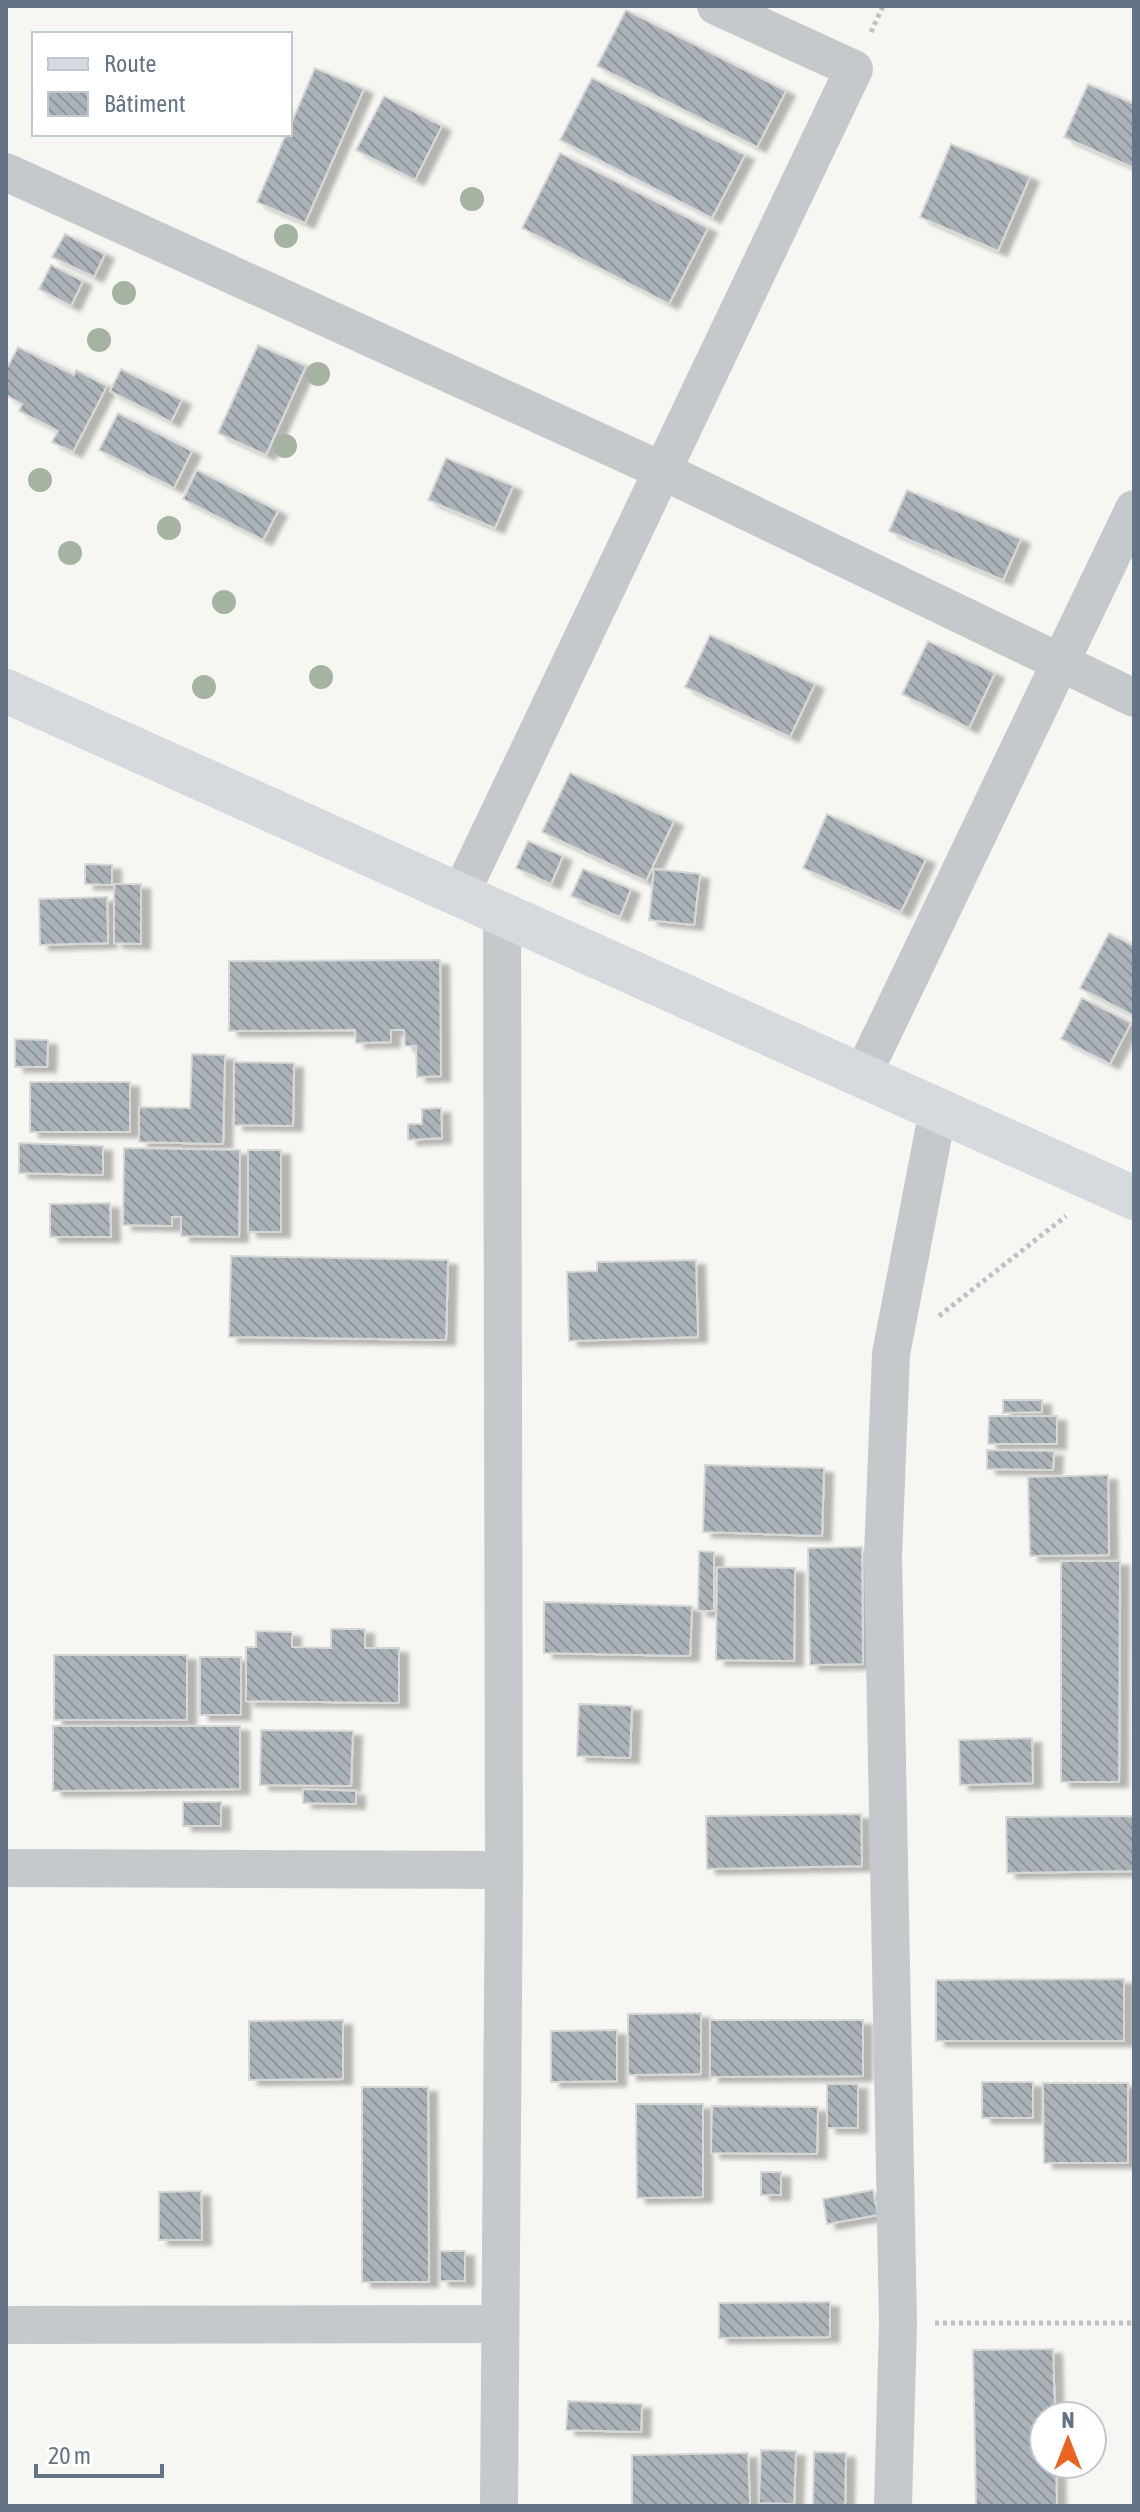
<svg xmlns="http://www.w3.org/2000/svg" width="1140" height="2512" font-family="'Asap Condensed',sans-serif">
	<defs>
		<pattern id="building-back-hatch" width="6" height="6" patternUnits="userSpaceOnUse" patternTransform="scale(2)"><rect width="6" height="6" fill="#abb3b9"/><path d="M-1 5l2 2M0 0l6 6M5-1l2 2" fill="none" stroke="#8f969c"/></pattern>
		<filter id="shadow"><feDropShadow dx="9" dy="5" stdDeviation="2" flood-color="#0004"/></filter>
	</defs>
	<rect width="100%" height="100%" fill="#f6f6f2"/>
	<g fill="url(#building-back-hatch)" stroke="#d7d7d5" stroke-width="2" filter="url(#shadow)">
		<polygon points="626,10 786,91 757,147 597,66"/>
		<polygon points="315,68 364,89 305,223 257,202 286,134 290,134 290,126"/>
		<polygon points="592,78 745,155 712,218 560,140"/>
		<polygon points="1088,84 1134,104 1134,168 1064,137"/>
		<polygon points="384,96 442,126 415,180 356,150"/>
		<polygon points="951,144 1030,177 998,251 920,217"/>
		<polygon points="560,153 708,228 669,304 522,228"/>
		<polygon points="65,234 105,254 94,277 52,257"/>
		<polygon points="51,265 83,281 71,306 39,289"/>
		<polygon points="258,345 306,366 266,455 218,433"/>
		<polygon points="18,347 74,375 76,370 107,386 73,452 52,442 58,431 19,411 22,404 6,395 6,370"/>
		<polygon points="121,369 182,400 171,422 110,391"/>
		<polygon points="118,413 192,451 174,488 99,450"/>
		<polygon points="446,458 513,486 495,528 428,500"/>
		<polygon points="197,470 278,511 263,540 183,499"/>
		<polygon points="907,490 1021,539 1003,580 889,531"/>
		<polygon points="710,635 815,684 790,737 685,687"/>
		<polygon points="928,641 995,673 969,728 902,694"/>
		<polygon points="570,773 674,821 646,881 542,832"/>
		<polygon points="827,814 926,859 901,912 803,868"/>
		<polygon points="528,841 563,856 551,884 516,868"/>
		<polygon points="85,864 112,865 112,885 85,884"/>
		<polygon points="583,869 631,889 620,917 571,896"/>
		<polygon points="654,869 700,874 694,925 649,920"/>
		<polygon points="114,884 141,884 141,944 114,943"/>
		<polygon points="107,897 108,943 40,945 39,899"/>
		<polygon points="1109,933 1134,946 1134,1016 1080,988"/>
		<polygon points="440,960 441,1076 417,1077 416,1046 405,1046 404,1030 391,1030 391,1042 356,1043 355,1030 229,1031 229,961"/>
		<polygon points="1082,998 1131,1023 1110,1064 1061,1039"/>
		<polygon points="15,1039 48,1040 47,1067 15,1067"/>
		<polygon points="192,1054 225,1055 223,1144 139,1142 139,1107 190,1108"/>
		<polygon points="234,1062 294,1063 293,1126 234,1125"/>
		<rect x="30" y="1082" width="100" height="50"/>
		<polygon points="441,1108 442,1138 408,1140 408,1124 422,1124 422,1109"/>
		<polygon points="19,1143 103,1146 103,1175 19,1173"/>
		<polygon points="124,1148 240,1150 239,1237 181,1236 181,1217 172,1217 172,1226 123,1225"/>
		<rect x="248" y="1150" width="33" height="82"/>
		<polygon points="110,1203 111,1237 50,1237 50,1204"/>
		<polygon points="231,1256 448,1260 446,1340 229,1337"/>
		<polygon points="696,1260 698,1337 569,1341 567,1272 597,1271 597,1262"/>
		<polygon points="1003,1400 1042,1400 1042,1412 1003,1413"/>
		<polygon points="989,1416 1057,1416 1057,1444 988,1444"/>
		<polygon points="987,1450 1054,1451 1053,1470 987,1469"/>
		<polygon points="705,1465 824,1468 822,1536 703,1532"/>
		<polygon points="1108,1475 1109,1555 1030,1556 1028,1477"/>
		<polygon points="862,1547 863,1664 810,1665 808,1548"/>
		<polygon points="699,1551 714,1552 714,1611 698,1611"/>
		<polygon points="1061,1561 1120,1561 1119,1782 1061,1782"/>
		<polygon points="717,1567 795,1568 794,1661 716,1660"/>
		<polygon points="544,1602 692,1606 690,1656 544,1653"/>
		<polygon points="331,1629 365,1629 365,1648 399,1648 399,1703 246,1701 246,1647 256,1647 256,1631 292,1632 292,1647 331,1648"/>
		<rect x="54" y="1655" width="133" height="65"/>
		<rect x="200" y="1657" width="41" height="58"/>
		<polygon points="579,1704 632,1706 630,1758 577,1756"/>
		<polygon points="53,1726 240,1726 240,1789 53,1791"/>
		<polygon points="261,1730 353,1731 351,1786 260,1785"/>
		<polygon points="1032,1738 1033,1783 960,1785 959,1740"/>
		<polygon points="303,1789 356,1791 356,1804 303,1803"/>
		<rect x="183" y="1802" width="38" height="24"/>
		<polygon points="861,1814 862,1866 707,1869 706,1816"/>
		<polygon points="1134,1816 1134,1871 1007,1873 1006,1817"/>
		<polygon points="1124,1979 1124,2041 936,2041 936,1980"/>
		<polygon points="701,2013 701,2074 628,2075 628,2014"/>
		<polygon points="343,2020 343,2079 249,2080 249,2021"/>
		<polygon points="710,2020 863,2020 863,2076 710,2077"/>
		<polygon points="617,2030 617,2081 551,2082 551,2031"/>
		<rect x="982" y="2082" width="51" height="36"/>
		<polygon points="1043,2083 1128,2083 1128,2163 1044,2163"/>
		<rect x="827" y="2084" width="31" height="44"/>
		<polygon points="362,2087 428,2087 429,2282 362,2282"/>
		<polygon points="636,2104 703,2104 703,2197 637,2198"/>
		<polygon points="712,2106 818,2107 817,2154 711,2153"/>
		<rect x="761" y="2172" width="20" height="23"/>
		<polygon points="873,2190 878,2215 827,2224 823,2199"/>
		<polygon points="201,2191 202,2240 159,2240 159,2192"/>
		<rect x="440" y="2251" width="25" height="30"/>
		<polygon points="830,2302 830,2337 719,2338 719,2303"/>
		<polygon points="1053,2349 1055,2416 1044,2416 1044,2464 1056,2464 1057,2506 976,2506 973,2350"/>
		<polygon points="568,2401 642,2404 641,2432 566,2430"/>
		<polygon points="761,2450 796,2451 794,2504 759,2503"/>
		<polygon points="814,2452 846,2453 845,2506 813,2506"/>
		<polygon points="748,2453 750,2506 632,2506 632,2455"/>
	</g>
	<g fill="none" stroke-linecap="round" stroke-linejoin="round">
		<g stroke="#bfc0c3" stroke-width="5" stroke-dasharray="4 4" stroke-linecap="butt">
			<polyline points="871,32 883,6"/>
			<polyline points="939,1316 1066,1216"/>
			<polyline points="935,2323 1134,2323"/>
		</g>
		<g stroke="#c6c9cc" stroke-width="38">
			<polyline points="6,172 663,471 1134,698"/>
			<polyline points="460,895 854,69 716,6"/>
			<polyline points="862,1076 1134,509"/>
			<polyline points="6,1868 504,1870"/>
			<polyline points="6,2325 499,2324"/>
			<polyline points="499,2506 504,1870 502,913"/>
			<polyline points="893,2506 898,2324 883,1556 891,1354 938,1110"/>
		</g>
		<polyline stroke="#d6dadf" stroke-width="44" points="6,691 1134,1198"/>
	</g>
	<g fill="#a6b3a3">
		<circle cx="472" cy="199" r="12"/>
		<circle cx="286" cy="236" r="12"/>
		<circle cx="124" cy="293" r="12"/>
		<circle cx="99" cy="340" r="12"/>
		<circle cx="318" cy="374" r="12"/>
		<circle cx="285" cy="446" r="12"/>
		<circle cx="40" cy="480" r="12"/>
		<circle cx="169" cy="528" r="12"/>
		<circle cx="70" cy="553" r="12"/>
		<circle cx="224" cy="602" r="12"/>
		<circle cx="321" cy="677" r="12"/>
		<circle cx="204" cy="687" r="12"/>
	</g>
	<rect width="1140" height="2512" fill="none" stroke="#647385" stroke-width="16"/>
	<rect x="32" y="32" width="260" height="104" fill="#ffffff" stroke="#c1c7ce" stroke-width="2"/>
	<rect x="48" y="58" width="40" height="12" fill="#d6dadf" stroke="#c1c7ce" stroke-width="2"/>
	<text x="104" y="72" font-size="24" fill="#647385">Route</text>
	<rect x="48" y="92" width="40" height="24" fill="url(#building-back-hatch)" stroke="#c1c7ce" stroke-width="2"/>
	<text x="104" y="112" font-size="24" fill="#647385">Bâtiment</text>
	<g transform="translate(1068 2440)"><circle r="38" fill="#ffffff" stroke="#c1c7ce" stroke-width="2"/>
	<path d="M0-6L14 30L0 20L-14 30Z" fill="#ea631f"/>
	<text y="-12" font-size="22" font-weight="bold" text-anchor="middle" fill="#647385">N</text>
	</g>
	<path d="M36 2464v12h126v-12" fill="none" stroke="#647385" stroke-width="4"/>
	<text x="48" y="2464" font-size="24" fill="#647385" stroke="#ffffff" stroke-width="6" paint-order="stroke">20 m</text>
</svg>
